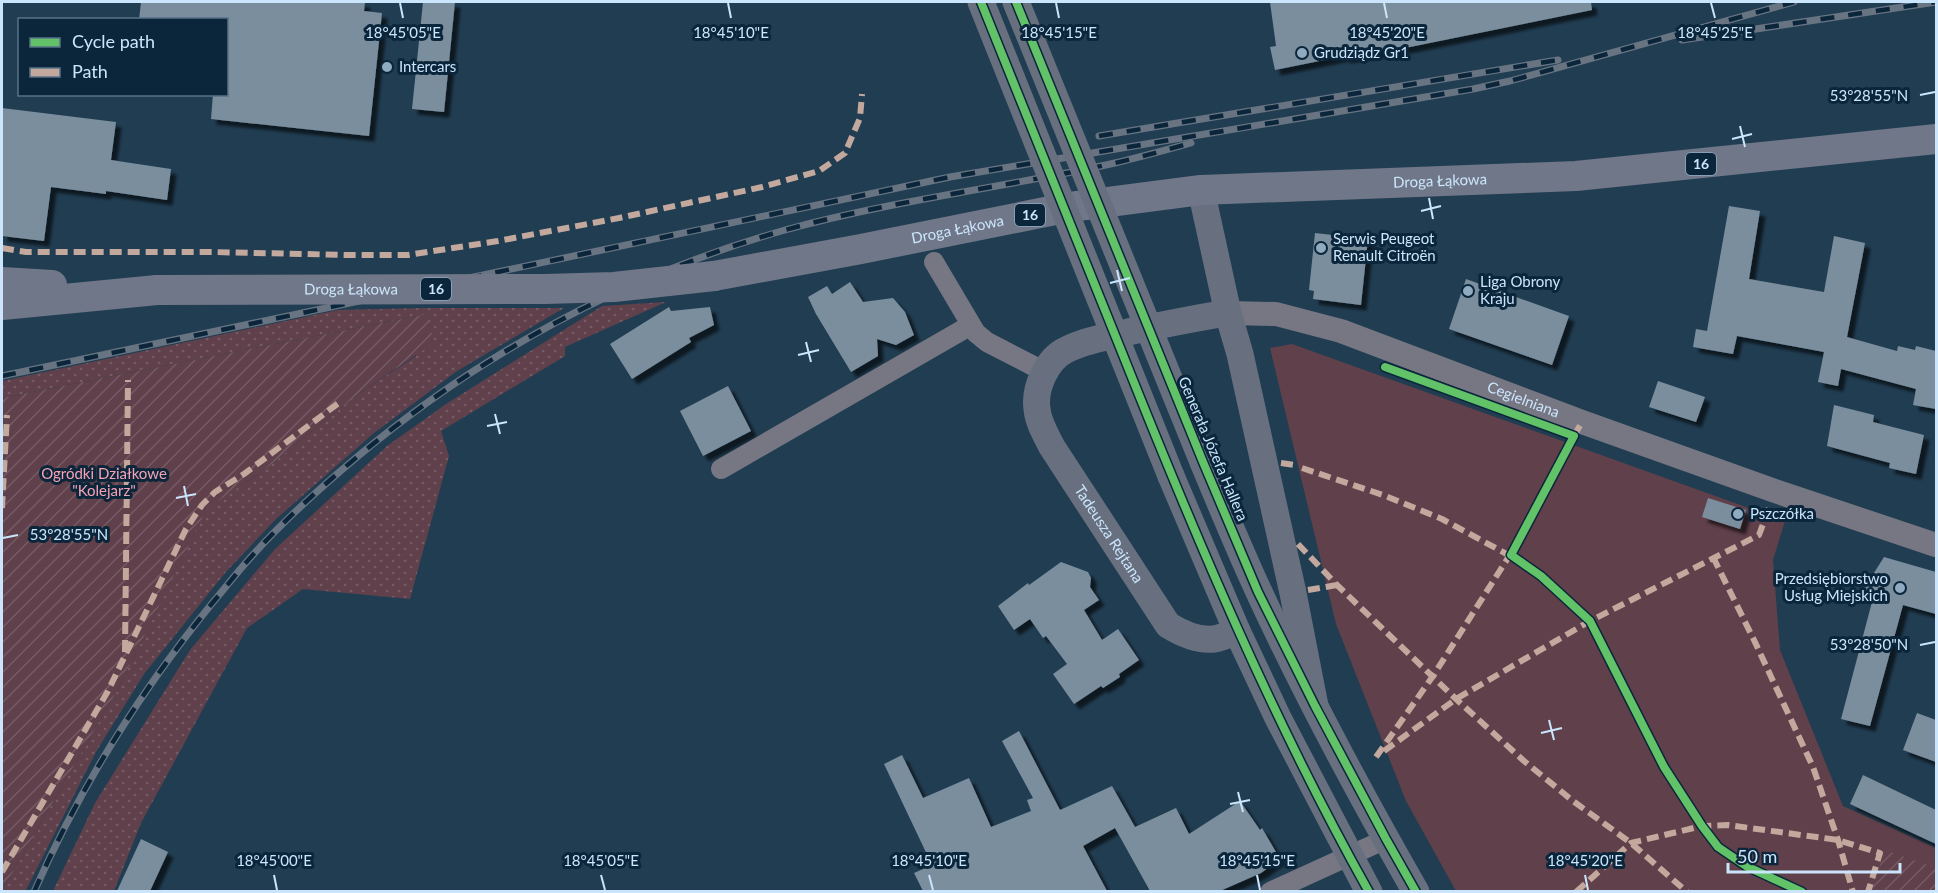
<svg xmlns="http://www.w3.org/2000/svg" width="1938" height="893" font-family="Lato,sans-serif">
	<defs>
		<pattern id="grass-dots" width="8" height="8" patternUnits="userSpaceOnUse" patternTransform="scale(1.5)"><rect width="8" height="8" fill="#60404a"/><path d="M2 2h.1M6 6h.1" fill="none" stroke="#755b65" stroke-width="1.8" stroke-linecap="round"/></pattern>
		<pattern id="garden-furrows" width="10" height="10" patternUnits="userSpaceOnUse" patternTransform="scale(1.5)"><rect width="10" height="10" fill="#60404a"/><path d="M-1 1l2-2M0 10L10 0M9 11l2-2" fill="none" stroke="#755b65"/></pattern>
		<filter id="shadow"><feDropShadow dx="5.5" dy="5.5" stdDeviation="1.5" flood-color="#0009"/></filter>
	</defs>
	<rect width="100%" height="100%" fill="#213d52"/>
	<g fill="url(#grass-dots)">
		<polygon points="666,302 565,347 565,356 441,431 449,456 410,599 303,589 247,628 141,823 114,891 53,891 95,803 190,650 275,549 387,446 446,404 602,306"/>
		<polygon points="425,308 564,308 457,371 374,433 276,519 225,573 144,674 96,752 25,892 2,891 119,687 207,507 258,475 358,394 416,356 427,314 2,398 2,381 338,310"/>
	</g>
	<polygon fill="#60404a" points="1292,344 1785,521 1773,560 1780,650 1843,806 1936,848 1936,891 1456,891 1406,801 1336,624 1270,348"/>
	<g fill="url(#garden-furrows)">
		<polygon points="427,314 434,343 358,394 258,475 207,508 119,687 2,891 2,398"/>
		<polygon points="1885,850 1936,868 1936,891 1871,891"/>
	</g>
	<g fill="#7a8e9e" filter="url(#shadow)">
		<polygon points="141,2 365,2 364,11 382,13 369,136 211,119 213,94 226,94 226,20 139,20"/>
		<polygon points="423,2 455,2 444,112 412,109"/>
		<polygon points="1270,2 1591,2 1592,10 1410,47 1345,58 1344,56 1275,70 1270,47 1276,46"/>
		<polygon points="2,108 116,122 111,160 171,169 167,200 106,191 106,194 51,187 44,241 2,236"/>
		<polygon points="1729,206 1760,211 1749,279 1824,292 1834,236 1865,243 1847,337 1897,351 1898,346 1915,350 1916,346 1936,351 1936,409 1913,405 1916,389 1841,369 1838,386 1818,382 1824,352 1737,336 1733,354 1693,347 1696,329 1707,331"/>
		<polygon points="1315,233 1368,239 1361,305 1313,299 1314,291 1309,290"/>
		<polygon points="1466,279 1569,316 1552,365 1449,329"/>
		<polygon points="850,282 863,302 893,298 905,312 914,335 896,345 877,339 878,356 851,372 816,314 808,297 827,286 832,294"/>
		<polygon points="669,307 671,311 710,307 714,325 689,338 691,342 632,379 610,344"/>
		<polygon points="1658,381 1705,397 1696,422 1649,407"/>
		<polygon points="728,386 751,431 703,456 680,411"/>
		<polygon points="1834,405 1874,415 1873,422 1924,435 1916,474 1889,468 1890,463 1827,446"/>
		<polygon points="1708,498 1746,510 1740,529 1702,517"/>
		<polygon points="1884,557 1936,572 1936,614 1903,605 1870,726 1841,719 1872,602 1860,593 1865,586 1863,579 1872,576"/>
		<polygon points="1061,562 1088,572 1091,578 1090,587 1099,600 1084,610 1102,640 1118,629 1139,660 1119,674 1120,677 1103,688 1101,686 1074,704 1053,674 1067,664 1046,636 1043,638 1030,619 1014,630 998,606 1028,583 1029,585"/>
		<polygon points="1917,713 1936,720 1936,762 1903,750"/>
		<polygon points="1019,731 1060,810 1112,786 1135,827 1176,808 1189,834 1240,801 1260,830 1262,828 1280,859 1261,873 1220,891 1150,891 1115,828 1083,846 1107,891 923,891 914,873 932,865 884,764 902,755 923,798 969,778 991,827 1031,811 1027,800 1033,798 1002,741"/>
		<polygon points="1863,775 1936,810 1936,844 1850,804"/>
		<polygon points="141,839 168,852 150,891 117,891"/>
	</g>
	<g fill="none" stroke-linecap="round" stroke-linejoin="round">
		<g stroke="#767782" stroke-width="20">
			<polyline points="934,262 976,333 987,342 1045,372"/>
			<polyline points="721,469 971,325"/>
			<polyline points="1270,892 1386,839"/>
		</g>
		<path stroke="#767782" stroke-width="24" id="s1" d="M 1228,313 L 1276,314 L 1341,331 L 1582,422 L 1775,491 L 1936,545"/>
		<g stroke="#687080" stroke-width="27">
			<polyline points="1201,190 1228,313 1240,354 1293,593 1315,706"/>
			<path id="s2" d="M 1228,313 C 1194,318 1161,325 1128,332 C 1108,337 1085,340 1066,350 C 1047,359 1034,388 1037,409 C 1038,422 1046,435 1052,447 L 1168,625 C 1181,633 1199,641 1214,639 C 1222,638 1230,634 1237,631"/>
			<path d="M 1203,462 C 1221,505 1239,549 1259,592 C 1306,694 1360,794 1416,892"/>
			<polyline points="1171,476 1237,631 1278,718 1369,892"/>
		</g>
		<g stroke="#707788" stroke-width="30">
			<path id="s3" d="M 714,276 L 861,249 L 1070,207 L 1201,190 L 1576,176 L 1936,139"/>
			<polyline points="2,282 52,285"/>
			<polyline points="2,305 157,290"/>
		</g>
		<g stroke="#687482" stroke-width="7">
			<g id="rail">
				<polyline points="1682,40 1936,2"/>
				<polyline points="1099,136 1558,60"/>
				<polyline points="2,376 950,177 1473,89 1510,81 1794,2"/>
				<path d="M 34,892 C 80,787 141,690 214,601 C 226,587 238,571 251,557 C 283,521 320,488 357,457 C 483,352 627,275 785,230 C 890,201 999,188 1106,165 C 1134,159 1162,151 1191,143"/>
			</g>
		</g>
		<use href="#rail" stroke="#0b263b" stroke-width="4.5" stroke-dasharray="14" stroke-linecap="butt"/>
		<g stroke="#687080" stroke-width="27">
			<polyline points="981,2 1171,476"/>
			<polyline points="1016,2 1203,462"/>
		</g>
		<path stroke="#707788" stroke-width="30" id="s4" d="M 157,290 L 545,289 L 614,287 L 714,276"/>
		<g stroke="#c3a89e" stroke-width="6" stroke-dasharray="12 6" stroke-linecap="butt">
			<polyline points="2,248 26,252 212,252 348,255 408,255 498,241 619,218 762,187 819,171 845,153 860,118 862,94"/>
			<polyline points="1574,436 1582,422"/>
			<polyline points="1281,463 1295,465"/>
			<polyline points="1302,468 1383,495 1442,519 1516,559"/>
			<polyline points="2,508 7,415"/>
			<polyline points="1298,544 1337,585 1456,699 1524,761 1573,801 1631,843 1687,892"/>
			<polyline points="1713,557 1754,640 1813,767 1838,840 1853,892"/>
			<polyline points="1308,590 1337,585"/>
			<polyline points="125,652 128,380"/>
			<polyline points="1384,751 1456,699 1590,621 1759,535 1770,505"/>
			<polyline points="1376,757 1433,676 1513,550"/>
			<polyline points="2,872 108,691 186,529 202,505 215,492 244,474 340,402"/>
			<polyline points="1576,892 1631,843 1702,826 1728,825 1838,840 1880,853 1868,892"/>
		</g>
		<g stroke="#0b263b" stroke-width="11">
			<g id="cycleway">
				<path d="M 981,2 C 1028,119 1075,237 1123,355 C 1196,538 1272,719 1369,892"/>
				<polyline points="1016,2 1203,462 1258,592 1315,706 1386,839 1416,892"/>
				<polyline points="1385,367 1574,436 1511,555 1541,576 1590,621 1664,767 1702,826 1718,847 1746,866 1802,892"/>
			</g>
		</g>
		<use href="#cycleway" stroke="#61c268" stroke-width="8"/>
	</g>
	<path fill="none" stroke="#cbe5fc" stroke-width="2" d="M 400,3 L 403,18M 728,3 L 731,18M 1056,3 L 1059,18M 1384,3 L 1387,18M 1711,3 L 1715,18M 1920,95 L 1935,92M 1740,126 L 1745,147M 1732,139 L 1752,134M 1429,198 L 1433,219M 1421,211 L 1441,206M 1117,270 L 1122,291M 1110,283 L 1130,278M 806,342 L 811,362M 798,355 L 819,350M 495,414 L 500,434M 487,426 L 507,422M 184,486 L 188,506M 176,498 L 196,494M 3,538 L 18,535M 1920,645 L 1935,642M 1549,720 L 1554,740M 1541,733 L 1562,728M 1238,792 L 1243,812M 1230,804 L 1250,800M 274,875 L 277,890M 601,875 L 605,890M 929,875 L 933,890M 1257,875 L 1260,890M 1585,875 L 1588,890"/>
	<g fill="#90aac0" stroke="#0b263b" stroke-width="2">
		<circle cx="1302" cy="53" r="6"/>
		<circle cx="387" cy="67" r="6"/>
		<circle cx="1321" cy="248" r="6"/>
		<circle cx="1468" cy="291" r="6"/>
		<circle cx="1738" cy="514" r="6"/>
		<circle cx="1900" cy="588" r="6"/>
	</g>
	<g text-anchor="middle" stroke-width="6" stroke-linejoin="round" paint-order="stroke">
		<g fill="#0b263b" stroke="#91acc2" stroke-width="1.5">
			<rect x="1686" y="153" width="30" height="22" rx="4.5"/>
			<rect x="1015" y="204" width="30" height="22" rx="4.5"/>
			<rect x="421" y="278" width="30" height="22" rx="4.5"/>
		</g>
		<g font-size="14" font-weight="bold" fill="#cbe5fc">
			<text x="1701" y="169">16</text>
			<text x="1030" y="220">16</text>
			<text x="436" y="294">16</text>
		</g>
		<g font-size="15" fill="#cbe5fc" stroke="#0b263b" text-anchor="start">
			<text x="1314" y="58">Grudziądz Gr1</text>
			<text x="399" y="72">Intercars</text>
			<text x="1333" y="244">Serwis Peugeot<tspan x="1333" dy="17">Renault Citroën</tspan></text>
			<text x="1480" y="287">Liga Obrony<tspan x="1480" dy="17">Kraju</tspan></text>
			<text x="1750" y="519">Pszczółka</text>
			<text x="1888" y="584" text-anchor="end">Przedsiębiorstwo<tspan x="1888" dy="17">Usług Miejskich</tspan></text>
		</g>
		<g font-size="15" fill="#cbe5fc" stroke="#0b263b">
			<text dy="5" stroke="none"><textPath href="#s3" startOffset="734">Droga Łąkowa</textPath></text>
			<text dy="5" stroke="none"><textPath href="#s3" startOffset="248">Droga Łąkowa</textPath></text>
			<text dy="5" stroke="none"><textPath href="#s4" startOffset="194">Droga Łąkowa</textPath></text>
			<text dy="5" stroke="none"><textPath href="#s1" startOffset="310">Cegielniana</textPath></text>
			<text transform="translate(1213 449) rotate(67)" y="5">Generała Józefa Hallera</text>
			<text dy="5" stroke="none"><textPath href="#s2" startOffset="381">Tadeusza Rejtana</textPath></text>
		</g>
		<g font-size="15" fill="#f6a2b4" stroke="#0b263b">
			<text x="104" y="479">Ogródki Działkowe<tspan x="104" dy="17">"Kolejarz"</tspan></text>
		</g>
	</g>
	<g font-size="15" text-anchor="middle" fill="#cbe5fc" stroke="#0b263b" stroke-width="6" stroke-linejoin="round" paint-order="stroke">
		<text x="403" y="38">18°45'05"E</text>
		<text x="731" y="38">18°45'10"E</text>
		<text x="1059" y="38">18°45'15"E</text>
		<text x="1387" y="38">18°45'20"E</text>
		<text x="1715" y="38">18°45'25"E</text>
		<text x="1869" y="101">53°28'55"N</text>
		<text x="69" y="540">53°28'55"N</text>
		<text x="1869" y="650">53°28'50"N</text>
		<text x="274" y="866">18°45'00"E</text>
		<text x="601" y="866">18°45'05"E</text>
		<text x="929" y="866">18°45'10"E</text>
		<text x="1257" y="866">18°45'15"E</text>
		<text x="1585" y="866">18°45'20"E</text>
	</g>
	<rect width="1938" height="893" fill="none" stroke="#cbe5fc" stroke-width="6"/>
	<rect x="18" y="18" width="210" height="78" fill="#0b263b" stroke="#587288" stroke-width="1.5"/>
	<rect x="30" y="38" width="30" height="9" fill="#61c268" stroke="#587288" stroke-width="1.5"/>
	<text x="72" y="48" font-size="18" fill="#cbe5fc">Cycle path</text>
	<rect x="30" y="68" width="30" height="9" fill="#c3a89e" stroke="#587288" stroke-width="1.5"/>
	<text x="72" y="78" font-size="18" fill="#cbe5fc">Path</text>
	<path d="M1728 863v9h172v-9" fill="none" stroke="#cbe5fc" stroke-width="3"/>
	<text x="1737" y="863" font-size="18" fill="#cbe5fc" stroke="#0b263b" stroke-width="4.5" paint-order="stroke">50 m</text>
</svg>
